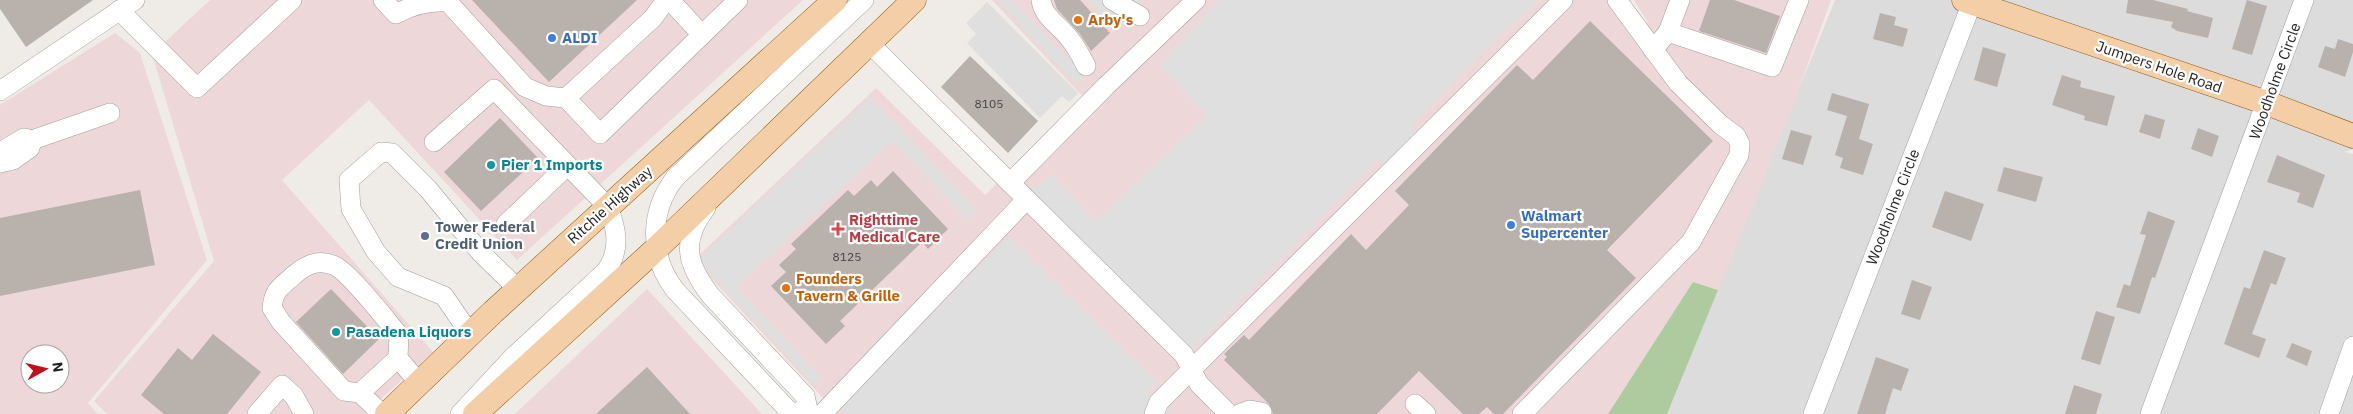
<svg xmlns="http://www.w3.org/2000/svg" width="2353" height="414" font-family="'IBM Plex Sans',sans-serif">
	<rect width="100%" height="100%" fill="#efece7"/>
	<polygon fill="#dddcdc" points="1835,0 2353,0 2353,149 2345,152 2353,154 2353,414 1667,414"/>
	<g fill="#eed7d8" fill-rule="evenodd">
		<polygon points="210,0 803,0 517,260 369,100 282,180 433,352 364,414 107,414 94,401 214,261 152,54"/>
		<polygon points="992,0 1608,0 1649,24 1634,0 1831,0 1792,108 1718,290 1693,282 1608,414 838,414 694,260 876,88 985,195 1085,99"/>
		<path d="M 115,33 L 140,53 L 207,260 L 88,403 L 98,414 L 0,414 L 0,105 ZM 30,354 L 60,354 L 60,384 L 30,384 Z"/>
		<polygon points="647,289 762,414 515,414"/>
	</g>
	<polygon fill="#aecb9f" points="1693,282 1718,290 1667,414 1608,414"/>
	<g fill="#dfdfdf">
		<polygon points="997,0 1013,0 1085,75 1076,84"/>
		<polygon points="1087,0 1142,0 1112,27"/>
		<polygon points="1219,0 1540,0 1499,36 1411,126 1418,132 1386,165 1379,159 1191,351 1030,191 1051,174 1096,221 1206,116 1159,64"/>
		<polygon points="987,2 1078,93 1069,102 1062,96 1040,118 967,43 976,34 966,23"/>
		<polygon points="871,97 977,211 967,220 892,141 737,287 820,377 813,384 698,260"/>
		<polygon points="1009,236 1156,382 1147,392 1169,414 845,414 839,408"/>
	</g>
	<g fill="#b8b1ac">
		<polygon points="0,0 93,0 26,47 0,9"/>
		<polygon points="472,0 637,0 549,82"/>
		<polygon points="1054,0 1080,0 1110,33 1091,51 1080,34 1057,9"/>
		<polygon points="1710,0 1734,0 1780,16 1766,53 1699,31"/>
		<polygon points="2128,0 2153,0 2188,9 2187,11 2213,18 2208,38 2177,31 2171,27 2173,22 2126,13"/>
		<polygon points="2247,0 2267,6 2252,55 2232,49"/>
		<polygon points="1880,13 1896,17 1894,25 1908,29 1903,47 1873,39"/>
		<polygon points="1590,21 1713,141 1607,250 1636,278 1503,414 1494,414 1487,407 1479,414 1463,414 1419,371 1377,414 1273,414 1269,404 1224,360 1227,357 1224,354 1244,335 1249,340 1351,234 1366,250 1409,205 1395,191 1517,65 1533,80"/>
		<polygon points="2338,39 2353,44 2353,52 2345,77 2318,67 2325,46 2335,49"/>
		<polygon points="1983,47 2006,54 1997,87 1974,80"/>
		<polygon points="970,56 1038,121 1008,153 941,87"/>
		<polygon points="2062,75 2081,81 2080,87 2115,96 2107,126 2084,120 2085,116 2052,105"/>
		<polygon points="1832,93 1869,104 1859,139 1873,144 1863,175 1840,168 1843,158 1835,155 1847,116 1827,110"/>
		<polygon points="2145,114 2165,120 2160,139 2139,132"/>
		<polygon points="500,118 538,158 481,211 444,172"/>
		<polygon points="2198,128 2219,136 2212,157 2191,149"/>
		<polygon points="1791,130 1812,136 1803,165 1782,159"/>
		<polygon points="2277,155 2325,175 2313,208 2297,202 2300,193 2267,182"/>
		<polygon points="2004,167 2043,177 2036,202 1997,191"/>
		<polygon points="893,171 948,229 928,249 922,242 840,321 845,326 826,344 771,286 786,272 779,265 796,249 791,244 848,190 854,196 871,180 877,187"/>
		<polygon points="140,190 155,265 0,296 0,218"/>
		<polygon points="1945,191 1984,204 1971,241 1932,227"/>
		<polygon points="2148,211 2175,221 2155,278 2152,277 2140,314 2116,307 2124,284 2130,286 2146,235 2140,234"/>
		<polygon points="2264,250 2286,258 2276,285 2271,283 2252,334 2266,339 2259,358 2224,344 2244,287 2250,289"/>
		<polygon points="1912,280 1932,287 1920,320 1901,314"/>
		<polygon points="331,289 379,339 343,374 296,322"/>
		<polygon points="2096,311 2115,317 2100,365 2081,359"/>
		<polygon points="213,334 261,372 227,414 164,414 141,395 178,348 192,360"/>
		<polygon points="2292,343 2312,351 2307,366 2286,357"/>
		<polygon points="1876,357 1909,369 1901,391 1893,388 1885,414 1857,414"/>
		<polygon points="647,367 690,414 596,414"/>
		<polygon points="2074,385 2102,394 2096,414 2065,414"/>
	</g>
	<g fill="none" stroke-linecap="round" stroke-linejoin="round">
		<g stroke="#a0a0a0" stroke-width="20">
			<g id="minor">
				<path d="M 383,0 L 396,14 C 412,5 429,1 448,2 L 525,87 L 546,96 L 566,98 L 600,134 L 738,0"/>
				<polyline points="670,0 702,35"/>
				<path d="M 1041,0 C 1043,17 1059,25 1069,38 C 1076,46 1081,56 1086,66"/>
				<polyline points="1112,0 1140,16"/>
				<polyline points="119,10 197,88 292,0"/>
				<polyline points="1668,32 1680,0"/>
				<polyline points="869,43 1184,355 1199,384 1229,414"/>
				<polyline points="1653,50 1668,32 1772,67 1799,0"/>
				<polyline points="0,91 135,0"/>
				<polyline points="566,98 653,18 666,0"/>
				<polyline points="32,140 110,113"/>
				<path d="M 434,142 L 494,89 L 608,207 C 617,229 621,250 606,271 L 513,357 L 460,414"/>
				<polyline points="0,163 13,160 30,148 32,140 24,138 7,148 1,162"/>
				<polyline points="1010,183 1106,86 1196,0"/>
				<path d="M 706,208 C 680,242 687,265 711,296 L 805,396 L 809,414"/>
				<polyline points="506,224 567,166"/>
				<polyline points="470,334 444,296 398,277 376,252 351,209 349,180 381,152 392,153 428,189 481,253 518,289"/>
				<polyline points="360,393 398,358"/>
				<polyline points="1415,404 1426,414"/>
				<path d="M 807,412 L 790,412 L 675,290 C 649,256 649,212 675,178 L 864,0"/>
				<polyline points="257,414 282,385 294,396 304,414"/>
				<path d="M 382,414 L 360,393 L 344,391 L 281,322 L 272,308 C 274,289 280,288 294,275 C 306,265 317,259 333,265 C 348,270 386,320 399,335 L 398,358 L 419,383"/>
				<polyline points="822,414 1026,200"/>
				<polyline points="1154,414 1159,402 1563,0"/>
				<polyline points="1239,414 1250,410 1262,412"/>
				<polyline points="1522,414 1691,242 1739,155 1740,144 1736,136 1721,125 1678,83 1617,0"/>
				<polyline points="1813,414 1973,0"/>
				<polyline points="2150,414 2304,0"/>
				<polyline points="2329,414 2353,346"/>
			</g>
		</g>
		<g stroke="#8e5b0c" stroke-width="25">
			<g id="major">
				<polyline points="1964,0 2267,103 2353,136"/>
				<polyline points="387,414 493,312 835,0"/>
				<polyline points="475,414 656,249 914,0"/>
			</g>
		</g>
		<use href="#minor" stroke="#fff" stroke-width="19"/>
		<use href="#major" stroke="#f4cea6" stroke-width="24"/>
	</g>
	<g fill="#e8710a" stroke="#fff" stroke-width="2">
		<circle cx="1078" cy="20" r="5"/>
		<circle cx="786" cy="288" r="5"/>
	</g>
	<g fill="#3f7fe0" stroke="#fff" stroke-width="2">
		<circle cx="552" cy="38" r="5"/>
		<circle cx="1511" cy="225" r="5"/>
	</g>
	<g fill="#0f9aa8" stroke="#fff" stroke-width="2">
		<circle cx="491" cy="165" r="5"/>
		<circle cx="336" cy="332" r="5"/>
	</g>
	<path fill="#e0444e" stroke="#fff" stroke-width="2" d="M835.5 221.5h5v5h5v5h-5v5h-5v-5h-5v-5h5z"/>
	<circle fill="#5c6f8a" stroke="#fff" stroke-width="2" cx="425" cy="236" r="5"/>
	<g text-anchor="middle" stroke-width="4.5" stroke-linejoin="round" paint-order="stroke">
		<g font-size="12" fill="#454442">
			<text x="989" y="108">8105</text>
			<text x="847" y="261">8125</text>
		</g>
		<g font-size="15" font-weight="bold" fill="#c56008" stroke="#fff" text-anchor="start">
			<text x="1088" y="25">Arby's</text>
			<text x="796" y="284">Founders<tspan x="796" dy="17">Tavern &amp; Grille</tspan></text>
		</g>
		<g font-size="15" font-weight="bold" fill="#366cbe" stroke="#fff" text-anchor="start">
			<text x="562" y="43">ALDI</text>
			<text x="1521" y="221">Walmart<tspan x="1521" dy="17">Supercenter</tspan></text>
		</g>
		<g font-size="15" fill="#1f1f1f" stroke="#fff">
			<text transform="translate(2159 67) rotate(19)" y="5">Jumpers Hole Road</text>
			<text transform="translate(2275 81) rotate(-70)" y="5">Woodholme Circle</text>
			<text transform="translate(610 205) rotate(-42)" y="5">Ritchie Highway</text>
			<text transform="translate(1893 207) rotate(-69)" y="5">Woodholme Circle</text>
		</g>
		<g font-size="15" font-weight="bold" fill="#0d838f" stroke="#fff" text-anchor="start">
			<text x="501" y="170">Pier 1 Imports</text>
			<text x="346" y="337">Pasadena Liquors</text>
		</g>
		<g font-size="15" font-weight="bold" fill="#be3a42" stroke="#fff" text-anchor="start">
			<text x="849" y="225">Righttime<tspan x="849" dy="17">Medical Care</tspan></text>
		</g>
		<g font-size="15" font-weight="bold" fill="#4e5e75" stroke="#fff" text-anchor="start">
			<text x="435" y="232">Tower Federal<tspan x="435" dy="17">Credit Union</tspan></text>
		</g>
	</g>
	<g transform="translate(45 369) rotate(82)"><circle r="24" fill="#ffffff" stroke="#a5a5a5"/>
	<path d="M0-4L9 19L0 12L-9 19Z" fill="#be111c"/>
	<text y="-8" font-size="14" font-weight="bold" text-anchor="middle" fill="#1f1f1f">N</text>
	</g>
</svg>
